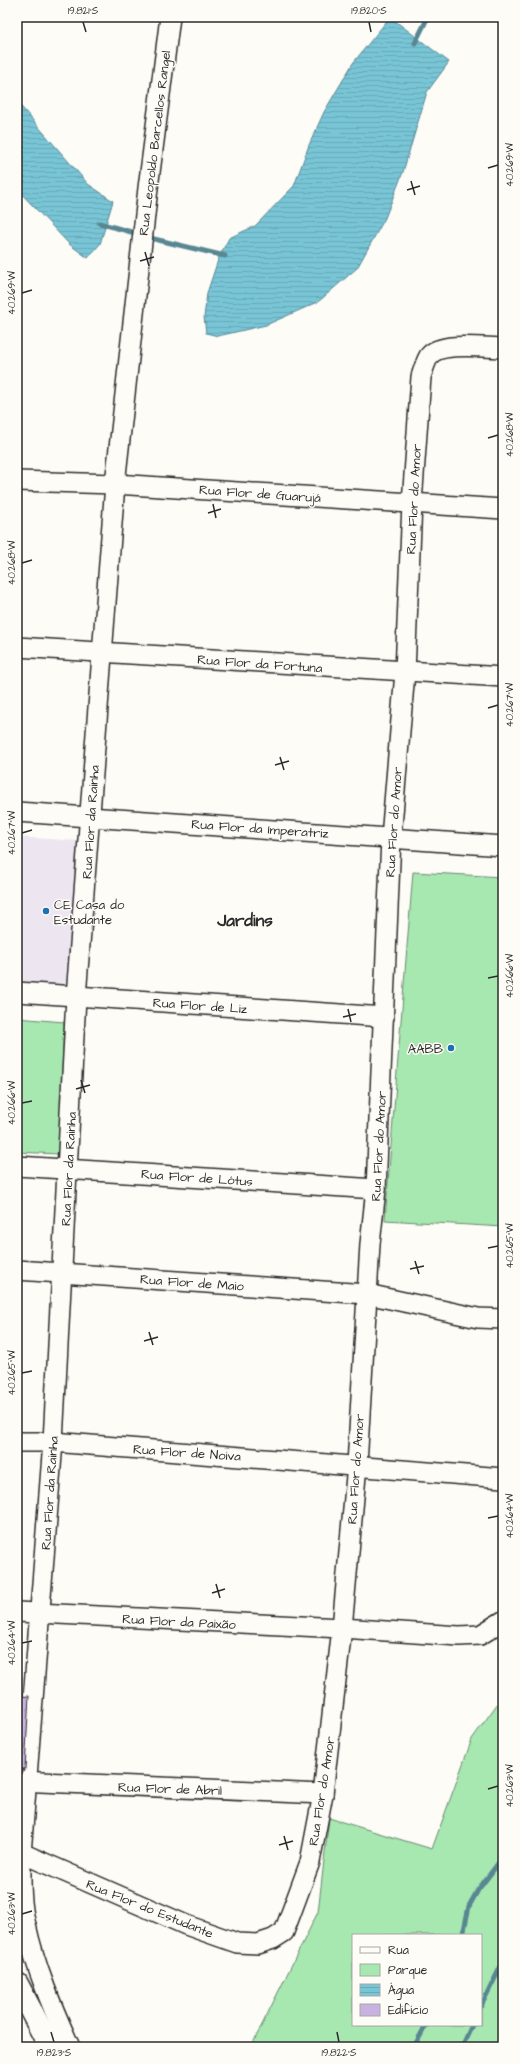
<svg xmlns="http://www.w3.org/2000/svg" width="520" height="2064" font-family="'Architects Daughter',sans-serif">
	<defs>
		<pattern id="water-rules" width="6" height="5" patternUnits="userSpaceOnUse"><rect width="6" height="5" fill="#78c5d6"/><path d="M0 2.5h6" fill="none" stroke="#68a9b8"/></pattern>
	</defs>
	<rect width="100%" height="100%" fill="#fdfcf7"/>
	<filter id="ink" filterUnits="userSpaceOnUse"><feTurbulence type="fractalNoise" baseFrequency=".025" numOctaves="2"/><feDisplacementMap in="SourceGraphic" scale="8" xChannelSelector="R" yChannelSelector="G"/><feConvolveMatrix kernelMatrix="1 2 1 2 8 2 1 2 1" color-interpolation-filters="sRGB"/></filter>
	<g filter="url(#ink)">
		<polygon fill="#ede6f0" points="17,837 81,841 68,984 17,982"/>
		<g fill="#a7e7b0" stroke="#69896e" fill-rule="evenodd">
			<polygon points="413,872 503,877 503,1227 385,1220"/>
			<polygon points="17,1018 64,1022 59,1154 17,1152"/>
			<path d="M 503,1696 L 503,2047 L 251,2047 L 318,1912 L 329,1818 L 432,1849 L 472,1739 ZM 353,1935 L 481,1935 L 481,2025 L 353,2025 Z"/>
		</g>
		<g fill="url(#water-rules)" stroke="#598792">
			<polygon points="390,17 449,62 427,92 403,172 385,218 357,268 318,302 266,325 218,336 206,333 204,317 207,293 219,257 229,238 255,226 294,186 309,145 324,112 353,63"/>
			<polygon points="17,102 88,184 113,201 100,244 88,258 69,244 17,189"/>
		</g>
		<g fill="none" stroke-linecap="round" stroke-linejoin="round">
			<g stroke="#598792" stroke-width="5">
				<polyline points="415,43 428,17"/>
				<polyline points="99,223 135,233"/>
				<polyline points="150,238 225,256"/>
				<polyline points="463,1935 469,1906 478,1890 503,1857"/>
				<polyline points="481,2006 503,1962"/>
				<polyline points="414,2047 426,2025"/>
				<polyline points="462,2047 472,2025"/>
			</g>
			<g stroke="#2b2b2b" stroke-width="22">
				<g id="street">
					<polyline points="17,481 115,484 503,509"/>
					<polyline points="17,647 503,677"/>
					<polyline points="17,812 503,846"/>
					<polyline points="17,992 384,1017"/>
					<polyline points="17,1166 376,1189"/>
					<polyline points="17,1270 367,1294 478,1318 503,1319"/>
					<polyline points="17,1442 53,1442 503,1478"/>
					<polyline points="17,1612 342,1628 459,1636 480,1635 503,1621"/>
					<polyline points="17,1781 323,1794"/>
					<path d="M 17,1851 L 186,1925 L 237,1943 L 258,1944 L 273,1939 L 284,1932 L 310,1862 L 323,1794 L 342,1628 L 357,1465 L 370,1244 L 376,1189 L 391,838 L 405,672 L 412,503 L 421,377 C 423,370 425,363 429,356 C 441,341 485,348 503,348"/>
					<path d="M 70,2047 C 53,2009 35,1967 26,1925 C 20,1902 21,1878 21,1854 L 53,1442 L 76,997 L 115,484 L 148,188 L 170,17"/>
				</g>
			</g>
			<g stroke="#2b2b2b" stroke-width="25">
				<polyline id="secondary" points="17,1984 50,2047"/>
			</g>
			<use href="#street" stroke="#fdfcf7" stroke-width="19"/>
			<use href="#secondary" stroke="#fdfcf7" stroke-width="22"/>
		</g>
		<polygon fill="#8b7d9e" stroke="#2b2b2b" points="17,1769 25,1769 21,1775 17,1775"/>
		<polygon fill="#c7b2e1" stroke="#2b2b2b" points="29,1696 25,1769 17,1769 17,1697"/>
	</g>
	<path fill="none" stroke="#2b2b2b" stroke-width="1.5" d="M 83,22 L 86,32M 369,22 L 371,32M 488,168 L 498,165M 411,181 L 415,195M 407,190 L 420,186M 145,252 L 149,266M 140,261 L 154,257M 22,293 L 32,290M 488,438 L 498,435M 213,504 L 216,518M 208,513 L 221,509M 22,563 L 32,560M 488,708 L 498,705M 280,757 L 284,770M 275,765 L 289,761M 22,833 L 32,830M 488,978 L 498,976M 348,1009 L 351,1022M 343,1017 L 356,1014M 81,1080 L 85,1093M 76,1089 L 90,1085M 22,1103 L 32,1101M 488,1248 L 498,1246M 415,1261 L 419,1274M 410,1269 L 424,1266M 149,1332 L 153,1345M 144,1341 L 158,1337M 22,1373 L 32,1371M 488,1518 L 498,1516M 216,1584 L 220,1598M 212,1593 L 225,1589M 22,1643 L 32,1641M 488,1789 L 498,1786M 284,1836 L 288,1850M 279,1845 L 293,1841M 22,1914 L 32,1911M 51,2032 L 54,2042M 337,2032 L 339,2042"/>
	<g fill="#1f6fb2" stroke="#fdfcf7" stroke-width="1.5">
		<circle cx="46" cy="911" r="4"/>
		<circle cx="451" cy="1048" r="4"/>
	</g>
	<g text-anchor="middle" stroke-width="3" stroke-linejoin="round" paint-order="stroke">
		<g font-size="13" fill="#2b2b2b" stroke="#fdfcf7">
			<text transform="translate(154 143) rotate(-83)" y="5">Rua Leopoldo Barcellos Rangel</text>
			<text transform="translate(260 493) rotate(4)" y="5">Rua Flor de Guarujá</text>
			<text transform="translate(413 499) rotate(-87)" y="5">Rua Flor do Amor</text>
			<text transform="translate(260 663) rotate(4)" y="5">Rua Flor da Fortuna</text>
			<text transform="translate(90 822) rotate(-86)" y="5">Rua Flor da Rainha</text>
			<text transform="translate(393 822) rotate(-86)" y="5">Rua Flor do Amor</text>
			<text transform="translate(260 828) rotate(4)" y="5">Rua Flor da Imperatriz</text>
			<text transform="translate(200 1005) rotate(4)" y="5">Rua Flor de Liz</text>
			<text transform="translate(378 1146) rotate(-87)" y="5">Rua Flor do Amor</text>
			<text transform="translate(68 1169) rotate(-87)" y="5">Rua Flor da Rainha</text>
			<text transform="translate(197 1177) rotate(4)" y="5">Rua Flor de Lótus</text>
			<text transform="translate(192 1282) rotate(4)" y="5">Rua Flor de Maio</text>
			<text transform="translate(187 1452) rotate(4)" y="5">Rua Flor de Noiva</text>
			<text transform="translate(355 1469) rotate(-86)" y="5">Rua Flor do Amor</text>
			<text transform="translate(49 1493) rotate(-86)" y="5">Rua Flor da Rainha</text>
			<text transform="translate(179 1621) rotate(3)" y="5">Rua Flor da Paixão</text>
			<text transform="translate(170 1788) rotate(2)" y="5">Rua Flor de Abril</text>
			<text transform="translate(321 1791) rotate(-81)" y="5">Rua Flor do Amor</text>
			<text transform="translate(150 1908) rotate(22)" y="5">Rua Flor do Estudante</text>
		</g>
		<g font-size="13" fill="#2b2b2b" stroke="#fdfcf7" text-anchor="start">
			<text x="54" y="909">CE Casa do<tspan x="54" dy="15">Estudante</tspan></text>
			<text x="443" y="1053" text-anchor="end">AABB</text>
		</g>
		<g font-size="17" font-weight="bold" fill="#2b2b2b" stroke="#fdfcf7">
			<text x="245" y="926">Jardins</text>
		</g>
	</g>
	<rect width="520" height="2064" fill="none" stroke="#fdfcf7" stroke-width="44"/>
	<rect x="352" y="1934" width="130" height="92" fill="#fdfcf7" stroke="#a9a8a5"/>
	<rect x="360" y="1947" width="20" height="6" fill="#fdfcf7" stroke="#a9a8a5"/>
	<text x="388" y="1954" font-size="12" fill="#2b2b2b">Rua</text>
	<rect x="360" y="1964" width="20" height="12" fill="#a7e7b0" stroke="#a9a8a5"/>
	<text x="388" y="1974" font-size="12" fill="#2b2b2b">Parque</text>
	<rect x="360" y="1984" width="20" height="12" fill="url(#water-rules)" stroke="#a9a8a5"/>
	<text x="388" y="1994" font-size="12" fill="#2b2b2b">Água</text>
	<rect x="360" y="2004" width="20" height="12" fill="#c7b2e1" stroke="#a9a8a5"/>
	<text x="388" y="2014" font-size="12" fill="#2b2b2b">Edifício</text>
	<rect x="22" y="22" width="476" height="2020" fill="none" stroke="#2b2b2b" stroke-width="1.5"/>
	<g font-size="10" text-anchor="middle" fill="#2b2b2b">
		<text x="83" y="14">19.821°S</text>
		<text x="369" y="14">19.820°S</text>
		<text transform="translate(509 165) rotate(-90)" y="4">40.269°W</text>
		<text transform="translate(11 293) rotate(-90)" y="4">40.269°W</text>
		<text transform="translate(509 435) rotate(-90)" y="4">40.268°W</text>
		<text transform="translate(11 563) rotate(-90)" y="4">40.268°W</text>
		<text transform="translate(509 705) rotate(-90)" y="4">40.267°W</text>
		<text transform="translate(11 833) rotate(-90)" y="4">40.267°W</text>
		<text transform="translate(509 976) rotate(-90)" y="4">40.266°W</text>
		<text transform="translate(11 1103) rotate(-90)" y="4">40.266°W</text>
		<text transform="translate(509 1246) rotate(-90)" y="4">40.265°W</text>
		<text transform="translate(11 1373) rotate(-90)" y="4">40.265°W</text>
		<text transform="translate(509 1516) rotate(-90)" y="4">40.264°W</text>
		<text transform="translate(11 1643) rotate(-90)" y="4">40.264°W</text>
		<text transform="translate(509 1786) rotate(-90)" y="4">40.263°W</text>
		<text transform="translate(11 1914) rotate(-90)" y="4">40.263°W</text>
		<text x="54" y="2056">19.823°S</text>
		<text x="339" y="2056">19.822°S</text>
	</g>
</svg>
